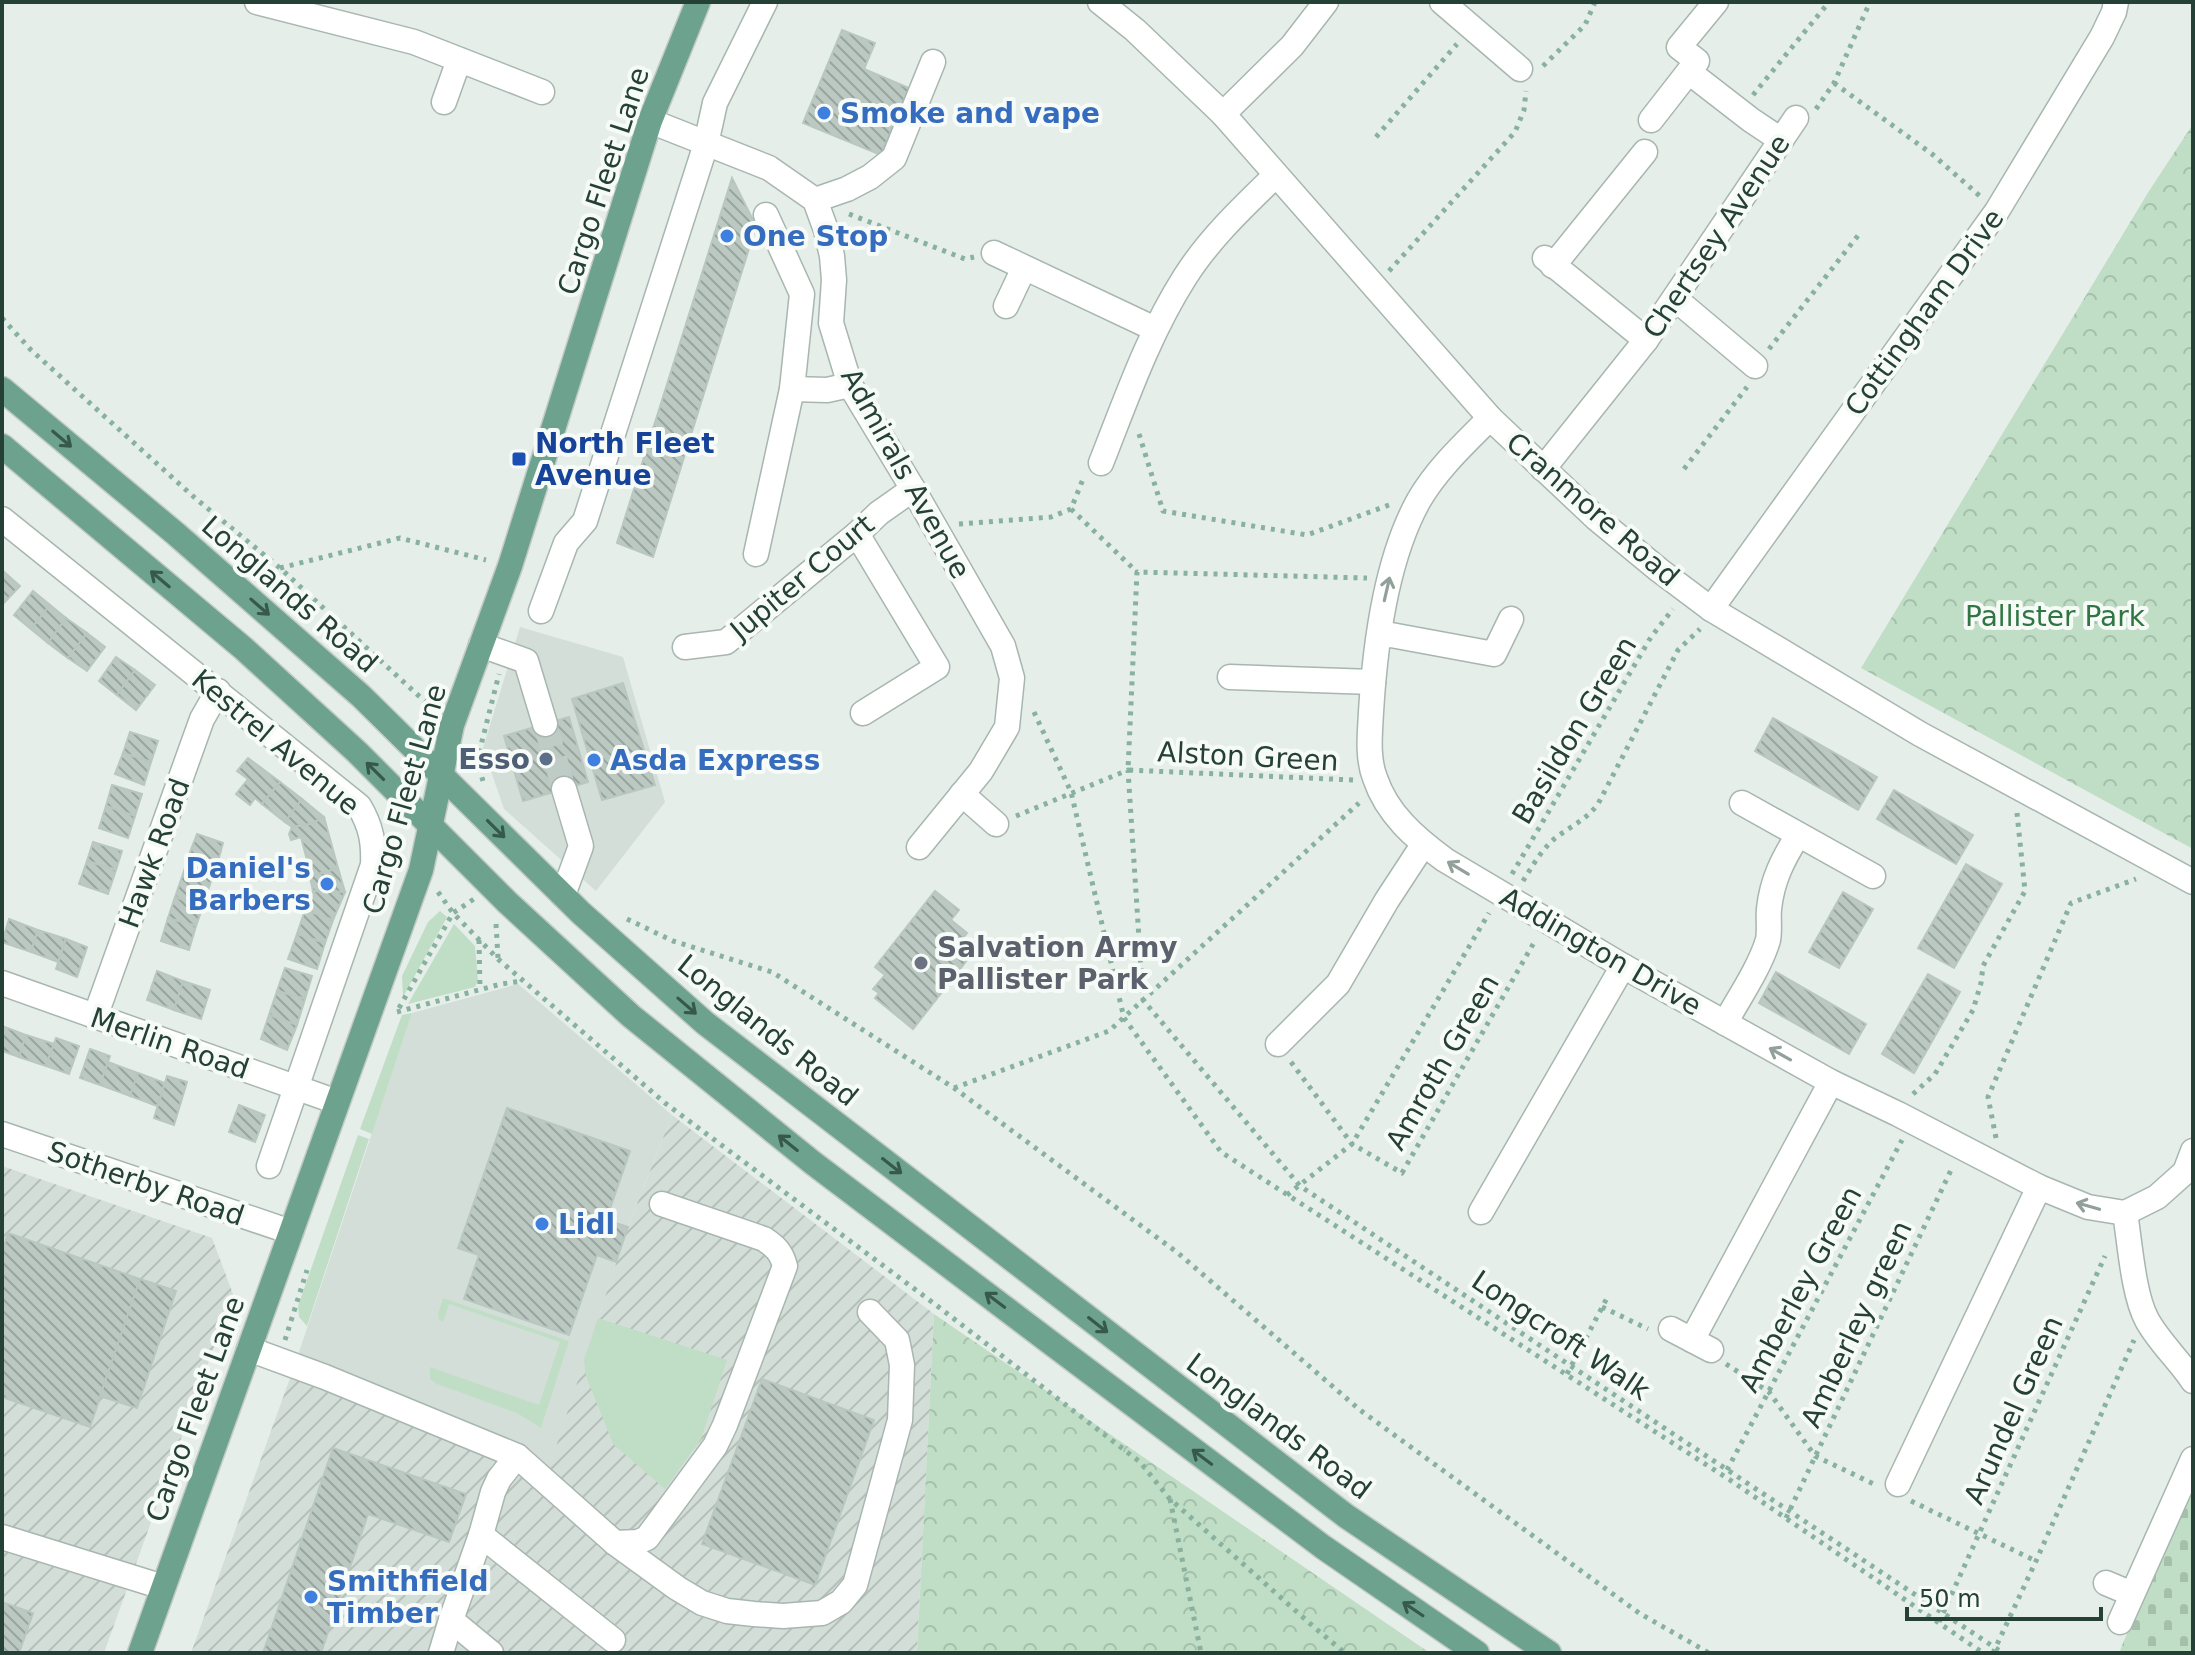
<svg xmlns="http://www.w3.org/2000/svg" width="2195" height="1655" font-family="'DejaVu Sans',sans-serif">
	<defs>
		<pattern id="industrial-furrows" width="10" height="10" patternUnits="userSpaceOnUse" patternTransform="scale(2)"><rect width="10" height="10" fill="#d4ded8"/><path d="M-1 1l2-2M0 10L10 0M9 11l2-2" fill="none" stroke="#b6c0ba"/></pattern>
		<pattern id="forest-crowns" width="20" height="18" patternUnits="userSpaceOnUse" patternTransform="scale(2)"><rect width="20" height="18" fill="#c0dec5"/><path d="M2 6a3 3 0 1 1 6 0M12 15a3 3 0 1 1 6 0" fill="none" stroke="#a5c0aa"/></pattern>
		<pattern id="cemetery-stones" width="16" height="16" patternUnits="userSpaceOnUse" patternTransform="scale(2)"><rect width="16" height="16" fill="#c0dec5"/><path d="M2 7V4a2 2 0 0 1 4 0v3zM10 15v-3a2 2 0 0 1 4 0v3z" fill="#a5c0aa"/></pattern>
		<pattern id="building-back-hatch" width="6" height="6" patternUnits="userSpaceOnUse" patternTransform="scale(2)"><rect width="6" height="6" fill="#bbc9c2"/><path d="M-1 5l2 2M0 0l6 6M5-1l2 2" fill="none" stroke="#98a59e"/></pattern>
	</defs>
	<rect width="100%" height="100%" fill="#e6eeea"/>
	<g fill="#d4ded8">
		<polygon points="520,627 623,657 665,802 596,891 504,809 483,748"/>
		<polygon points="518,984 672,1115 628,1227 549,1469 294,1367 412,1013"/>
	</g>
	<g fill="url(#industrial-furrows)">
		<polygon points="672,1115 934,1314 917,1653 191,1653 294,1367 549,1468 628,1227"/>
		<polygon points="2,1166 212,1238 233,1294 104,1653 2,1653"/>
	</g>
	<g fill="#c0dec5">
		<polygon points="440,911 447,917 403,997 402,976 428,922"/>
		<polygon points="454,924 475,946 478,980 475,987 408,1004"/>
		<polygon points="412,1013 372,1134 360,1129 402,1015"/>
		<polygon points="358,1135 369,1139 307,1326 299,1317 298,1306"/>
		<polygon points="443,1298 569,1341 541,1428 517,1413 437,1384 430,1379 430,1367 539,1405 560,1342 449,1304 443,1322 439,1320 438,1314"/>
		<polygon points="598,1318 727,1360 701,1439 665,1489 613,1444 586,1376 584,1360"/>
	</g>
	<g fill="url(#forest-crowns)">
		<polygon points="2193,124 2193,849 1861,668 2149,191"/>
		<polygon points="934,1314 1430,1653 917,1653"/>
	</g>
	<polygon fill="url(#cemetery-stones)" points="2193,1476 2193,1653 2119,1653"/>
	<g fill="url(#building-back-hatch)" stroke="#b8c8c0" stroke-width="2">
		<polygon points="842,30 875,43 864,69 909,88 881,155 803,123"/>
		<polygon points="732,178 756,226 653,557 617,543"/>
		<polygon points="2,570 20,586 2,605"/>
		<polygon points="33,591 50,605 31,629 14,615"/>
		<polygon points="50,605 66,618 48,643 31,629"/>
		<polygon points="66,618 87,633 68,658 48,643"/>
		<polygon points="87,633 105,647 87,671 68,658"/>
		<polygon points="116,657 135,670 117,695 99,681"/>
		<polygon points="135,670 155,685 136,710 117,695"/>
		<polygon points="623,683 655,785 602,800 572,699"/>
		<polygon points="569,717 588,782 523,801 504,736"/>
		<polygon points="1773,718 1877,777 1858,810 1755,751"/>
		<polygon points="130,732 158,741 151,762 123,753"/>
		<polygon points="123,753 151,762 144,785 115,774"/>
		<polygon points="248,758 280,782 262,804 255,798 250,805 236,794 248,779 237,771"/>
		<polygon points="280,782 302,799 285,822 262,804"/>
		<polygon points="112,785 142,794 135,816 106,806"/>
		<polygon points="1894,790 1973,835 1956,864 1877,819"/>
		<polygon points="302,799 324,817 311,824 292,827 285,822"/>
		<polygon points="106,806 135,816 128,838 99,828"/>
		<polygon points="324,817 338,868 300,880 297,867 308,864 301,837 291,840 289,834 292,827 311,824"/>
		<polygon points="197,834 223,843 217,865 189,855"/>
		<polygon points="93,842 122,851 116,870 87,861"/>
		<polygon points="189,855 217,865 210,884 183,874"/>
		<polygon points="87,861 116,870 108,894 79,884"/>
		<polygon points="1966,864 2002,884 1954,968 1918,948"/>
		<polygon points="338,868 345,892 313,891 310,877"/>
		<polygon points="183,874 210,884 203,906 175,897"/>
		<polygon points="313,891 345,892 333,920 305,910"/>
		<polygon points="935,891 959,910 951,920 967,933 955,948 968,959 913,1029 875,998 879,993 873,989 885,975 875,967"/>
		<polygon points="1843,892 1873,909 1839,968 1809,952"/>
		<polygon points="175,897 203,906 196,926 168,918"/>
		<polygon points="305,910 333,920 325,943 297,934"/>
		<polygon points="168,918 196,926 189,950 161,941"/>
		<polygon points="9,919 38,930 31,952 2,942"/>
		<polygon points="38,930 66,939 58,962 31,952"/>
		<polygon points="297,934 325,943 317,969 288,959"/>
		<polygon points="66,939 87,947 77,977 56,969"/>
		<polygon points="285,968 312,976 305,999 277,991"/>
		<polygon points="157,971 183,981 174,1010 147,1000"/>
		<polygon points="1776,972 1866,1024 1849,1054 1759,1003"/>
		<polygon points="1928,974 1960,992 1914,1073 1882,1054"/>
		<polygon points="183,981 210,990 201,1019 174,1010"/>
		<polygon points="277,991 305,999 297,1025 269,1015"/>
		<polygon points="269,1015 297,1025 287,1050 261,1039"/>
		<polygon points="2,1026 26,1035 19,1057 2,1051"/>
		<polygon points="26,1035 54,1044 46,1066 19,1057"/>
		<polygon points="56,1038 79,1046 69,1074 46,1066"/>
		<polygon points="90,1049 110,1056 100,1085 80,1078"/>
		<polygon points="108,1062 138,1073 130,1096 100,1085"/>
		<polygon points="138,1073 165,1083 157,1106 130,1096"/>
		<polygon points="167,1076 187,1082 174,1125 154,1118"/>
		<polygon points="239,1105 265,1115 255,1142 229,1132"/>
		<polygon points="507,1108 630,1151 606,1220 628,1227 616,1262 597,1255 569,1335 464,1299 479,1255 458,1248"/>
		<polygon points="8,1233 140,1279 90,1427 2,1397 2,1252"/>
		<polygon points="140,1279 176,1291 137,1408 100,1396"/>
		<polygon points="762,1379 874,1420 815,1585 702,1544"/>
		<polygon points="333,1448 466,1494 449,1542 368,1514 321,1653 263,1653"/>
		<polygon points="2,1602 33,1613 19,1653 2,1653"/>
	</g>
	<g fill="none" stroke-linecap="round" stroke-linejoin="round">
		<polyline stroke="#bfcbc6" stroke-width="24" stroke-dasharray="24 12" stroke-linecap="butt" points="545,724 564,789"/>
		<g stroke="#a8b6b0" stroke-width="27">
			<g id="minor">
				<polyline points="257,2 414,42 542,92"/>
				<polyline points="1100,2 1135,30 1223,114 1490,418 1596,518 1659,570 1711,609 1920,734 2193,882"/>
				<polyline points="1442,2 1520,69"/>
				<polyline points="1689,72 1751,120 1781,140"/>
				<polyline points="444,102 459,60"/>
				<polyline points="1223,114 1292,46 1326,2"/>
				<polyline points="1651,120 1697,61 1679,47 1716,2"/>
				<polyline points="650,121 769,168 815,200 826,230 832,256 834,280 831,323 850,385 913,489 1003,646 1012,678 1007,727 981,771 919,847"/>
				<polyline points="815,200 847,189 870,177 894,158 933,62"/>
				<polyline points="994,253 1155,329"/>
				<polyline points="1545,258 1646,340"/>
				<polyline points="1553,266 1645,152"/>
				<polyline points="1674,300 1685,307 1755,366"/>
				<polyline points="1006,306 1024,268"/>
				<polyline points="792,389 827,390 850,385"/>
				<path d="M 1490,418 C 1465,443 1437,469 1419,500 C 1386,559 1375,645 1371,712 C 1370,733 1367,758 1375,778 C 1387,814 1415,838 1445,860 L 1623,966 L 1831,1082 L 1898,1114 L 2039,1187 L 2088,1207 L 2125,1213 L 2157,1197 L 2185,1172 L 2193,1151"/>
				<path d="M 1101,463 C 1126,400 1148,335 1185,277 C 1209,239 1243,207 1275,176"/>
				<polyline points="1543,469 1646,340 1796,118"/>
				<path d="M 2,519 L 359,806 C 371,826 374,842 373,865 L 269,1166"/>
				<polyline points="857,534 937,667 863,713"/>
				<polyline points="756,554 792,389 802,294 766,215"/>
				<polyline points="1711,609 1997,211 2102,37 2114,12 2116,2"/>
				<polyline points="541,611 566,543 585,521 706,144 715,103 765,2"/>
				<polyline points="1380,636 1391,635 1494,654 1511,619"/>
				<polyline points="481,645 526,661 545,724"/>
				<polyline points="685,647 726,642 857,534 879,513 913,489"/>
				<polyline points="1230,677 1373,682"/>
				<polyline points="962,794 996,824"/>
				<polyline points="1742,803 1873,876"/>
				<polyline points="563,895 581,846 564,789"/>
				<polyline points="2,983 337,1102"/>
				<polyline points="95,1017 202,719 218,691"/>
				<path d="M 1725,1023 C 1739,998 1760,967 1768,940 C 1770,930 1768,919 1769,909 C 1772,880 1783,859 1798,835"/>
				<polyline points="1278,1044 1338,984 1387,900 1423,845"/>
				<polyline points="2,1134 291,1232"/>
				<polyline points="1481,1212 1623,966"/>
				<path d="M 2125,1213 C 2130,1243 2133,1294 2147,1320 C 2159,1342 2179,1360 2193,1381"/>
				<polyline points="1671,1329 1711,1350"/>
				<polyline points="1692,1340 1831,1082"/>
				<polyline points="249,1349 325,1377 517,1456 615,1543 677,1588 702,1603 727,1611 754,1614 783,1616 822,1613 841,1602 855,1585 900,1420 902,1365 897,1340 870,1312"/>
				<polyline points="1898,1484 2039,1187"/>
				<polyline points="481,1535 613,1640"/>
				<polyline points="2,1537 163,1587"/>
				<path d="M 615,1543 L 638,1542 L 647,1538 L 715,1446 L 725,1425 L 785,1266 C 781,1252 776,1247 764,1239 L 662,1204"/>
				<polyline points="2106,1583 2132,1594"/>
				<polyline points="451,1620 491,1653"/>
				<polyline points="2120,1622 2193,1459"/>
				<polyline points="441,1653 451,1620 481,1535 493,1492 499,1479 517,1456"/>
			</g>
		</g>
		<g stroke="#c2cac7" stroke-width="27">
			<g id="major">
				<polyline points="2,389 176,534 361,696 581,913 705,1023 1346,1516 1549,1653"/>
				<polyline points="2,446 243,648 357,752 507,902 631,1016 813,1163 1055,1346 1323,1547 1477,1653"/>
				<polyline points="140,1653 421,870 452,725 510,566 650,121 698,2"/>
			</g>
		</g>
		<g stroke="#88b19f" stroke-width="5" stroke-dasharray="4 6" stroke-linecap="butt">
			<polyline points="1543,66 1585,25 1595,2"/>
			<polyline points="1834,83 1932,154 1981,197"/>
			<polyline points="1753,95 1829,2"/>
			<polyline points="1816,109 1834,83 1870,2"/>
			<polyline points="1376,137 1457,44"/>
			<polyline points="849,214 965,259 974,257"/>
			<polyline points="1389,271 1515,132 1524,110 1526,91"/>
			<polyline points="2,318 31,350 195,498 280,568 433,709"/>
			<polyline points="1769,349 1860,233"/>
			<polyline points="1139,434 1163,511 1307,535 1389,505"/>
			<polyline points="1684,469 1747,387"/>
			<polyline points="1071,509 1137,572"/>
			<polyline points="959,524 1051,517 1071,509 1083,479"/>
			<polyline points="280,568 400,538 486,560"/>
			<polyline points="1034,712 1071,792 1124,1018 1221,1152 1730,1480 1983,1653"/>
			<polyline points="1353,780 1128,770 1137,572 1367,578"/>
			<polyline points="483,781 477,761 499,674"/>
			<polyline points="1016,816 1128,770 1143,1000 1300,1186 2003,1653"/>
			<polyline points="1512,874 1651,637 1673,609"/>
			<path d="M 1523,881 C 1533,865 1543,847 1558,836 C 1573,825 1587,819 1598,804 L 1678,650 L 1700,629"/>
			<polyline points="438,892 453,913 498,959 665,1103 936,1305 1140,1462 1169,1498 1315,1628 1345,1653"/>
			<polyline points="627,919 673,941 772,972 954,1088 1178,1253 1360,1410 1639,1613 1709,1653"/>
			<polyline points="496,924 498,958"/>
			<polyline points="479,940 480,989"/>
			<polyline points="399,1008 453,913 474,899"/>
			<polyline points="397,1012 501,984 522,981"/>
			<polyline points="1291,1062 1352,1144 1402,1173 1536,939"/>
			<polyline points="954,1088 1109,1031 1359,803"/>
			<polyline points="1913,1094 1935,1074 1973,1010 1981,983 1983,966 2025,891 2017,813"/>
			<polyline points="1996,1138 1988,1097 2071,903 2136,879"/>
			<polyline points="1287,1195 1352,1144 1489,913"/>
			<polyline points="1602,1307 1648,1329"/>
			<polyline points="285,1340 307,1270"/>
			<polyline points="1726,1364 1769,1392 1815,1456 1876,1485"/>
			<polyline points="1567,1374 1607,1298"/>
			<polyline points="1727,1470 1902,1140"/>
			<polyline points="1170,1499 1201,1653"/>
			<polyline points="1911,1501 2036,1561"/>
			<polyline points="1786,1518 1952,1168"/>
			<polyline points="1939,1622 2105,1256"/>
			<polyline points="1993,1653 2036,1561 2134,1340"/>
		</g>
		<use href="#minor" stroke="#fff" stroke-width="24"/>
		<use href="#major" stroke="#6ca28e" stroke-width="24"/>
	</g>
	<defs><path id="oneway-shaft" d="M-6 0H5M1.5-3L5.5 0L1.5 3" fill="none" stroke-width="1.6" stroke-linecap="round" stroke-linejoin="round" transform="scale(2)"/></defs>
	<g stroke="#37584c">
		<use href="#oneway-shaft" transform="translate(62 439) rotate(40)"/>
		<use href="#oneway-shaft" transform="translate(160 579) rotate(-140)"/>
		<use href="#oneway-shaft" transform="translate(260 607) rotate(41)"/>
		<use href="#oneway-shaft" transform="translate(375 771) rotate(-135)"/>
		<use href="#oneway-shaft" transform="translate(496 829) rotate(45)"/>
		<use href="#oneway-shaft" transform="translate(687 1006) rotate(41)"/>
		<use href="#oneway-shaft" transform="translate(788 1143) rotate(-141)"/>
		<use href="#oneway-shaft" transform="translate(892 1166) rotate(38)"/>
		<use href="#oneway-shaft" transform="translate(995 1300) rotate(-143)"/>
		<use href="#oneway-shaft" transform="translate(1098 1325) rotate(38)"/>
		<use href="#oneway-shaft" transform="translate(1202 1457) rotate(-143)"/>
		<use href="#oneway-shaft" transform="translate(1413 1609) rotate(-146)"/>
	</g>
	<g stroke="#92a09a">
		<use href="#oneway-shaft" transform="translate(1387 589) rotate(-77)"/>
		<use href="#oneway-shaft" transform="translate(1458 868) rotate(-149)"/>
		<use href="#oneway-shaft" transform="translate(1780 1054) rotate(-151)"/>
		<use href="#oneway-shaft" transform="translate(2088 1206) rotate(-164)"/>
	</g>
	<g fill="#3f7fe0" stroke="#f7fbf8" stroke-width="3">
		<circle cx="824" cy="113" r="8"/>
		<circle cx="727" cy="236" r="8"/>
		<circle cx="594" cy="760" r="8"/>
		<circle cx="327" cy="884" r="8"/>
		<circle cx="542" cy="1224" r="8"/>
		<circle cx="311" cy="1597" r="8"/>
	</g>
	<rect fill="#1a4fb4" stroke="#f7fbf8" stroke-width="3" x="511" y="451" width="16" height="16" rx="4"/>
	<circle fill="#5c6f8a" stroke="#f7fbf8" stroke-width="3" cx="546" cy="759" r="8"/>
	<circle fill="#6b7280" stroke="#f7fbf8" stroke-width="3" cx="921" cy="963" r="8"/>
	<g text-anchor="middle" stroke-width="8" stroke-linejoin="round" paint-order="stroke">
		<g font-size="28" font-weight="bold" fill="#366cbe" stroke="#f7fbf8" text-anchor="start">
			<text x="840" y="123">Smoke and vape</text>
			<text x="743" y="246">One Stop</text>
			<text x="610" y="770">Asda Express</text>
			<text x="311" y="878" text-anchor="end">Daniel's<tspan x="311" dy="32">Barbers</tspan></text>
			<text x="558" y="1234">Lidl</text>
			<text x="327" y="1591">Smithfield<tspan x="327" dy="32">Timber</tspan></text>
		</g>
		<g font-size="28" fill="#254036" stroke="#f7fbf8">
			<text transform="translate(603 181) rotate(-72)" y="10">Cargo Fleet Lane</text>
			<text transform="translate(1716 236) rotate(-56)" y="10">Chertsey Avenue</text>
			<text transform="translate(1924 312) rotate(-54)" y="10">Cottingham Drive</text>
			<text transform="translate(906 473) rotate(61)" y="10">Admirals Avenue</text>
			<text transform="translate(1593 509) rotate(41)" y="10">Cranmore Road</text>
			<text transform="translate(802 577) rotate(-40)" y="10">Jupiter Court</text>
			<text transform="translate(290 594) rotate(41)" y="10">Longlands Road</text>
			<text transform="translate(1574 730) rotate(-59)" y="10">Basildon Green</text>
			<text transform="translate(276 742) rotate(40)" y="10">Kestrel Avenue</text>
			<text transform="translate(1248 756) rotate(3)" y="10">Alston Green</text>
			<text transform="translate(404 799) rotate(-74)" y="10">Cargo Fleet Lane</text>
			<text transform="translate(154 853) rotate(-70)" y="10">Hawk Road</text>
			<text transform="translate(1601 951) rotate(30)" y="10">Addington Drive</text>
			<text transform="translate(768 1030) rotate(39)" y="10">Longlands Road</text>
			<text transform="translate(170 1043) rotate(19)" y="10">Merlin Road</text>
			<text transform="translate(1442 1062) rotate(-60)" y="10">Amroth Green</text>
			<text transform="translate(146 1183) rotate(19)" y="10">Sotherby Road</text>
			<text transform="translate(1800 1289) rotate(-62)" y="10">Amberley Green</text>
			<text transform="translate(1856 1324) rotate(-65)" y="10">Amberley green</text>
			<text transform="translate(1561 1335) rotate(34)" y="10">Longcroft Walk</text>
			<text transform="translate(195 1409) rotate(-70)" y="10">Cargo Fleet Lane</text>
			<text transform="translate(2013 1410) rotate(-66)" y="10">Arundel Green</text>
			<text transform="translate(1279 1426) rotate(37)" y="10">Longlands Road</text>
		</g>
		<g font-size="28" font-weight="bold" fill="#164399" stroke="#f7fbf8" text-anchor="start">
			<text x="535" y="453">North Fleet<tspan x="535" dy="32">Avenue</tspan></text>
		</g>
		<g font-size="28" fill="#307643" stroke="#f7fbf8">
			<text x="2055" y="626">Pallister Park</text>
		</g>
		<g font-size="28" font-weight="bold" fill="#4e5e75" stroke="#f7fbf8" text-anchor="end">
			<text x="530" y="769">Esso</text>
		</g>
		<g font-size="28" font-weight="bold" fill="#5b616d" stroke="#f7fbf8" text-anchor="start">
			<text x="937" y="957">Salvation Army<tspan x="937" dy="32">Pallister Park</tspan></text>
		</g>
	</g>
	<rect width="2195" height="1655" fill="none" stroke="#254036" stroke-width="8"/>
	<path d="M1907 1607v12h194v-12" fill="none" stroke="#254036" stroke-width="4"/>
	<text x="1919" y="1607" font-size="24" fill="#254036" stroke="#f7fbf8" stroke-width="6" paint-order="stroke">50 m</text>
</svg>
